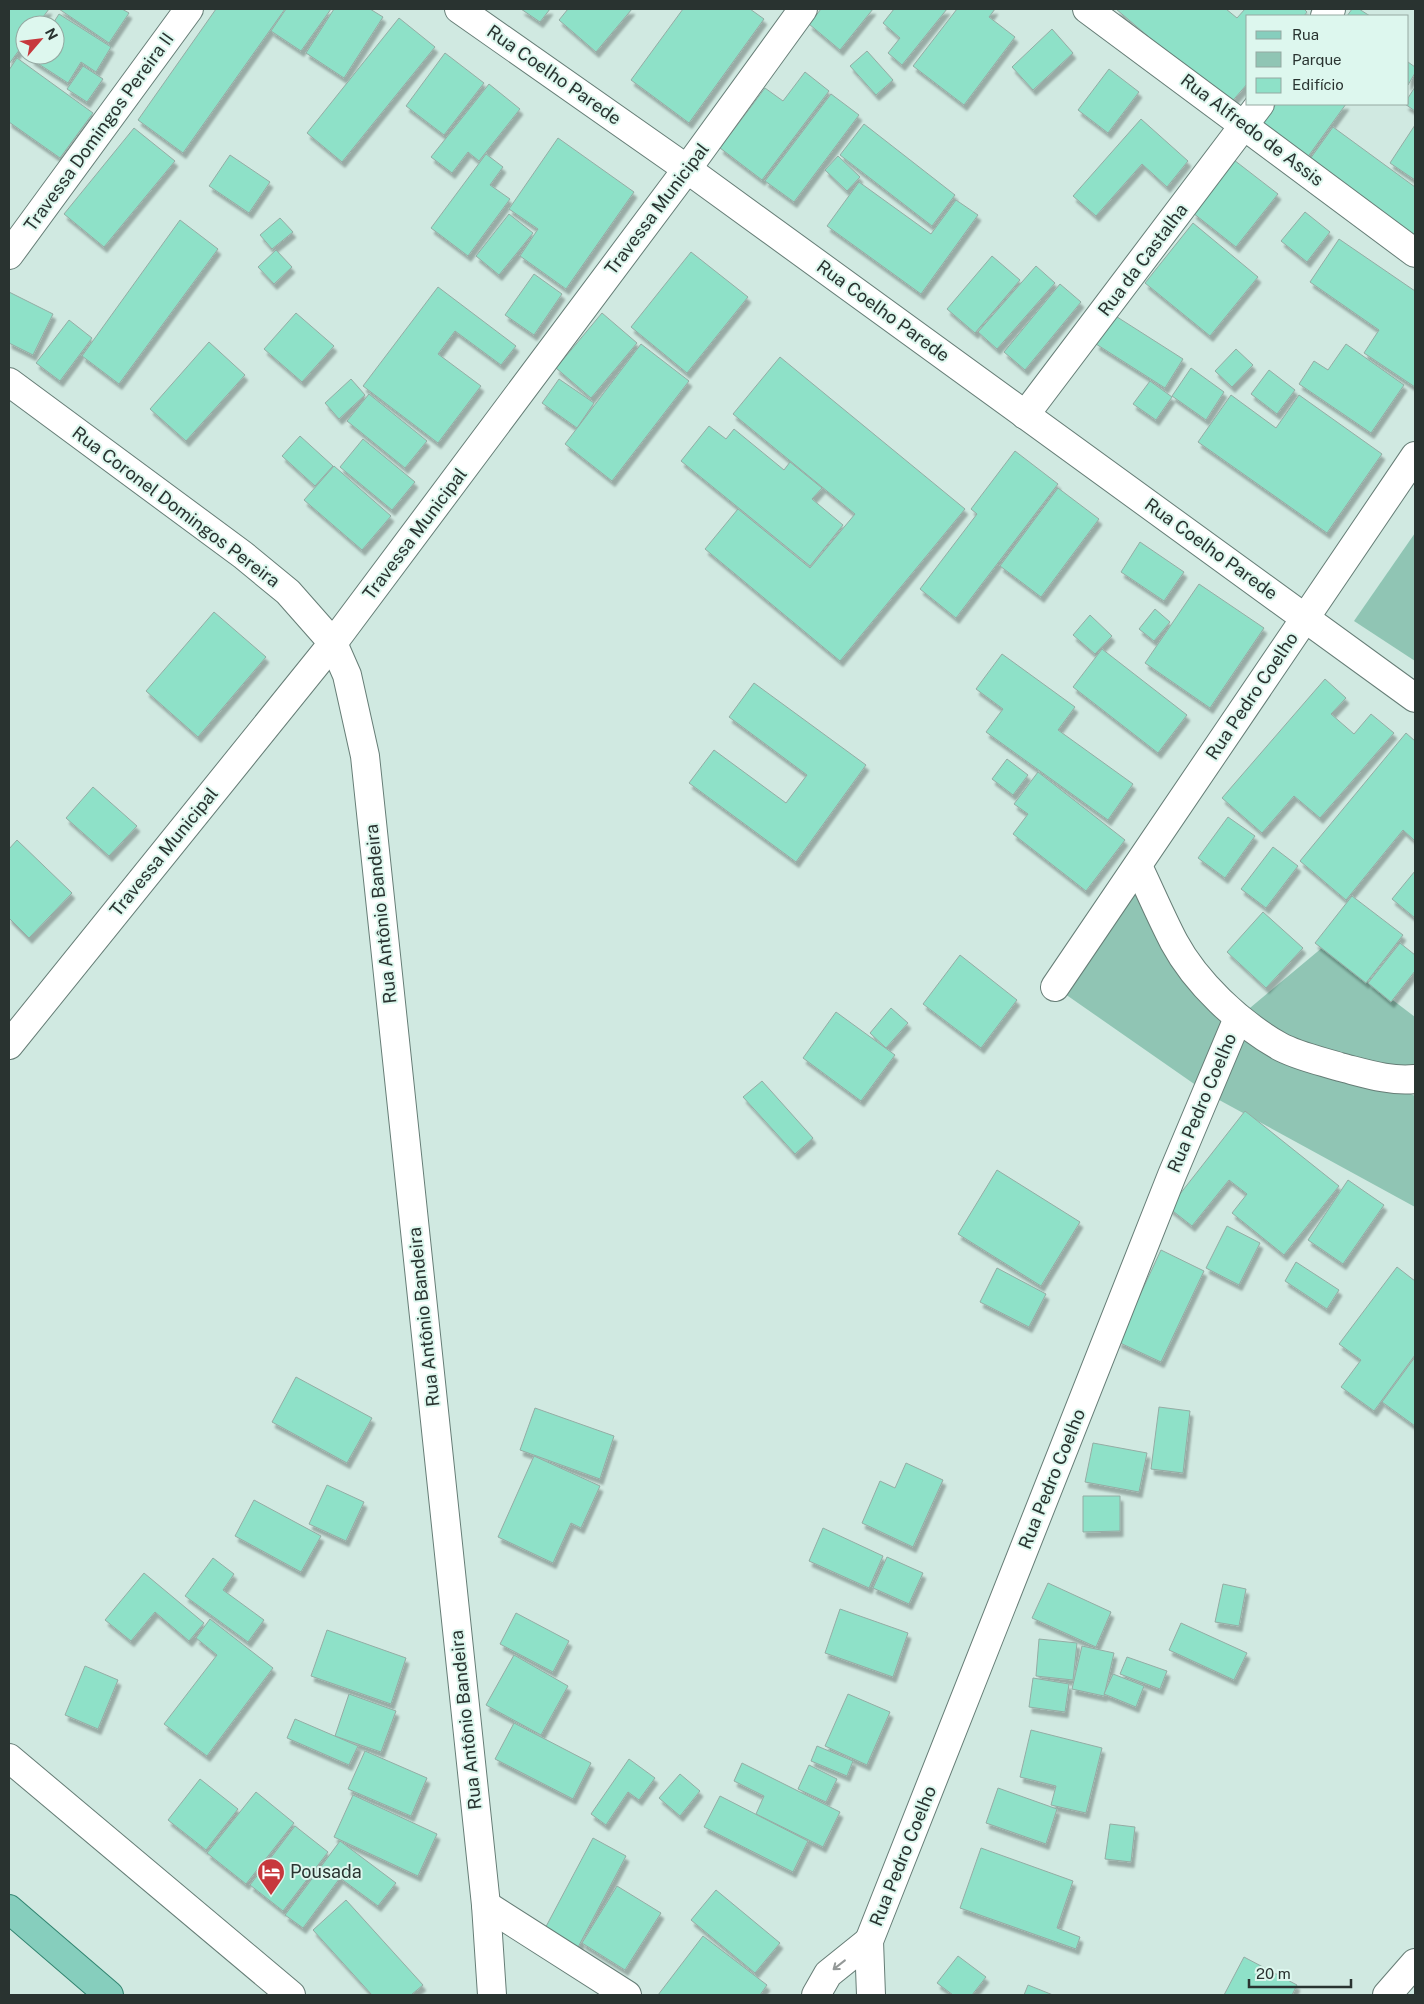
<svg xmlns="http://www.w3.org/2000/svg" width="1424" height="2004" font-family="'Public Sans',sans-serif">
	<defs>
		<filter id="shadow"><feDropShadow dx="3" dy="5.5" stdDeviation="1" flood-color="#0004"/></filter>
	</defs>
	<rect width="100%" height="100%" fill="#d0e9e1"/>
	<g fill="#90c5b4">
		<polygon points="1415,533 1415,661 1354,621"/>
		<polygon points="1138,866 1238,1018 1323,947 1415,1017 1415,1078 1408,1080 1248,1023 1415,1096 1415,1207 1210,1095 1055,987"/>
	</g>
	<g fill="#8ee1c8" stroke="#94aca4" filter="url(#shadow)">
		<polygon points="9,9 49,9 37,25 25,25 25,42 9,64"/>
		<polygon points="59,9 122,9 129,13 109,43"/>
		<polygon points="216,9 285,9 183,153 138,120"/>
		<polygon points="286,9 331,9 301,51 271,31"/>
		<polygon points="334,9 370,9 383,17 344,78 306,53"/>
		<polygon points="521,9 550,9 540,22"/>
		<polygon points="568,9 632,9 596,52 559,20"/>
		<polygon points="683,9 750,9 764,19 689,123 631,80"/>
		<polygon points="821,9 873,9 840,50 809,24"/>
		<polygon points="894,9 947,9 902,65 888,53 900,38 883,23"/>
		<polygon points="957,9 995,9 989,17 1015,37 964,105 913,66"/>
		<polygon points="1116,9 1226,9 1237,18 1245,9 1304,9 1307,12 1304,16 1248,16 1248,83 1229,105"/>
		<polygon points="1352,9 1359,9 1370,16 1347,16"/>
		<polygon points="59,14 111,47 96,72 81,62 68,83 31,59 33,55 55,55 55,25 52,25"/>
		<polygon points="399,18 435,47 342,162 307,133"/>
		<polygon points="1052,29 1073,53 1033,90 1012,67"/>
		<polygon points="867,51 893,80 876,95 850,66"/>
		<polygon points="445,53 484,83 444,135 406,106"/>
		<polygon points="17,58 93,113 60,158 9,122 9,70"/>
		<polygon points="1408,62 1415,67 1415,73 1408,85"/>
		<polygon points="83,66 103,79 87,102 67,89"/>
		<polygon points="1109,69 1139,92 1108,133 1078,110"/>
		<polygon points="805,72 829,91 762,180 720,148 765,88 783,101"/>
		<polygon points="489,84 520,109 479,161 468,152 452,173 431,157"/>
		<polygon points="1415,87 1415,111 1405,104 1408,104 1408,98"/>
		<polygon points="831,94 859,115 794,202 765,181"/>
		<polygon points="1276,104 1346,104 1307,158 1261,124"/>
		<polygon points="1141,119 1188,161 1167,187 1142,164 1096,216 1073,196"/>
		<polygon points="864,124 955,195 932,226 840,155"/>
		<polygon points="1415,125 1415,180 1390,163"/>
		<polygon points="1333,127 1415,187 1415,237 1310,159"/>
		<polygon points="134,128 175,161 104,247 64,214"/>
		<polygon points="558,138 634,192 566,289 520,256 538,229 509,209"/>
		<polygon points="486,154 503,167 490,185 510,199 468,256 431,228"/>
		<polygon points="230,155 270,182 249,213 209,186"/>
		<polygon points="838,156 860,177 847,191 825,170"/>
		<polygon points="1234,160 1278,194 1236,247 1193,213"/>
		<polygon points="859,182 931,234 956,200 978,215 921,294 827,226"/>
		<polygon points="1305,212 1330,232 1307,262 1281,241"/>
		<polygon points="509,214 533,233 499,275 476,256"/>
		<polygon points="280,218 293,232 272,249 260,235"/>
		<polygon points="180,220 218,249 119,384 82,356"/>
		<polygon points="1193,223 1258,277 1210,336 1145,283"/>
		<polygon points="1339,239 1415,291 1415,387 1364,353 1379,330 1310,282"/>
		<polygon points="276,250 292,267 274,284 258,267"/>
		<polygon points="691,252 748,297 687,373 631,327"/>
		<polygon points="992,256 1020,280 975,333 947,309"/>
		<polygon points="1036,266 1055,283 997,349 978,332"/>
		<polygon points="534,274 562,294 534,335 505,315"/>
		<polygon points="1060,284 1081,302 1025,370 1004,352"/>
		<polygon points="438,287 516,346 501,365 455,331 438,354 481,386 438,443 363,386"/>
		<polygon points="9,292 53,314 33,355 9,343"/>
		<polygon points="296,313 334,346 302,382 264,349"/>
		<polygon points="602,313 637,343 591,398 556,368"/>
		<polygon points="1114,315 1183,359 1165,388 1096,344"/>
		<polygon points="69,320 92,338 60,381 36,363"/>
		<polygon points="209,342 245,375 186,441 150,409"/>
		<polygon points="641,344 689,381 612,481 565,444"/>
		<polygon points="1346,344 1404,385 1371,433 1299,384 1314,361 1328,370"/>
		<polygon points="1236,349 1253,365 1232,387 1215,371"/>
		<polygon points="780,357 965,509 840,661 705,549 738,509 810,568 855,514 733,414"/>
		<polygon points="1191,368 1224,392 1206,420 1172,396"/>
		<polygon points="1269,370 1295,390 1277,414 1251,394"/>
		<polygon points="351,379 365,395 339,419 325,403"/>
		<polygon points="559,379 594,403 577,428 542,403"/>
		<polygon points="1150,381 1172,397 1156,420 1133,404"/>
		<polygon points="369,394 427,441 405,468 347,421"/>
		<polygon points="1231,395 1276,428 1299,395 1382,454 1327,533 1198,442"/>
		<polygon points="709,426 726,439 734,429 784,470 790,462 822,488 812,499 843,525 810,566 681,461"/>
		<polygon points="300,436 333,466 315,486 282,456"/>
		<polygon points="363,439 415,482 392,510 340,467"/>
		<polygon points="1015,451 1058,484 956,618 920,589 977,514 971,509"/>
		<polygon points="334,466 391,516 362,550 304,500"/>
		<polygon points="1058,488 1099,519 1041,597 1000,566"/>
		<polygon points="1140,542 1184,572 1164,601 1121,572"/>
		<polygon points="1199,584 1264,628 1210,708 1145,663"/>
		<polygon points="1155,609 1170,622 1154,641 1139,629"/>
		<polygon points="214,612 266,657 198,737 146,691"/>
		<polygon points="1090,615 1112,636 1095,654 1073,635"/>
		<polygon points="1102,649 1187,715 1158,753 1073,687"/>
		<polygon points="1002,654 1075,707 1058,730 1133,784 1108,820 986,732 1003,709 976,689"/>
		<polygon points="1325,679 1346,698 1331,714 1354,734 1371,714 1394,733 1320,818 1294,796 1262,833 1222,798"/>
		<polygon points="754,683 866,765 796,862 689,783 714,750 786,803 807,775 729,717"/>
		<polygon points="1406,733 1415,741 1415,841 1403,830 1346,900 1300,861"/>
		<polygon points="1007,759 1028,775 1013,795 992,779"/>
		<polygon points="1038,772 1125,840 1086,891 1013,834 1028,814 1014,804"/>
		<polygon points="93,787 137,826 109,856 66,818"/>
		<polygon points="1228,817 1255,836 1225,878 1198,858"/>
		<polygon points="17,840 72,893 29,938 9,918 9,849"/>
		<polygon points="1273,847 1298,866 1266,908 1241,889"/>
		<polygon points="1415,871 1415,918 1392,899"/>
		<polygon points="1352,896 1403,935 1366,983 1315,943"/>
		<polygon points="1263,912 1303,948 1266,988 1227,952"/>
		<polygon points="1400,943 1415,955 1415,971 1391,1002 1368,983"/>
		<polygon points="960,955 1017,1000 981,1048 923,1004"/>
		<polygon points="891,1008 908,1023 886,1048 870,1033"/>
		<polygon points="836,1012 895,1055 861,1101 803,1058"/>
		<polygon points="762,1081 813,1138 795,1154 743,1097"/>
		<polygon points="1245,1111 1339,1186 1284,1255 1232,1213 1247,1194 1229,1180 1192,1226 1169,1208"/>
		<polygon points="997,1170 1080,1222 1041,1286 958,1234"/>
		<polygon points="1348,1180 1384,1205 1343,1264 1308,1240"/>
		<polygon points="1227,1226 1260,1243 1239,1285 1206,1268"/>
		<polygon points="1161,1250 1204,1271 1161,1362 1118,1342"/>
		<polygon points="1296,1262 1339,1290 1327,1309 1285,1281"/>
		<polygon points="1397,1267 1415,1281 1415,1355 1374,1411 1341,1387 1361,1360 1339,1344"/>
		<polygon points="997,1268 1046,1294 1029,1327 980,1302"/>
		<polygon points="1415,1357 1415,1426 1382,1402"/>
		<polygon points="296,1377 372,1418 347,1463 272,1422"/>
		<polygon points="1159,1407 1190,1411 1183,1473 1151,1469"/>
		<polygon points="535,1408 614,1436 600,1479 520,1450"/>
		<polygon points="1093,1443 1147,1453 1139,1492 1085,1482"/>
		<polygon points="534,1456 600,1486 581,1528 571,1523 553,1563 498,1537"/>
		<polygon points="906,1463 943,1480 913,1547 862,1523 880,1481 895,1488"/>
		<polygon points="327,1485 364,1502 346,1541 309,1524"/>
		<polygon points="1083,1496 1120,1496 1120,1531 1083,1532"/>
		<polygon points="254,1500 321,1536 301,1572 235,1536"/>
		<polygon points="823,1528 883,1556 869,1588 809,1561"/>
		<polygon points="887,1557 923,1573 909,1604 873,1588"/>
		<polygon points="213,1558 234,1574 223,1590 264,1620 248,1642 185,1596"/>
		<polygon points="144,1573 204,1623 189,1641 155,1612 131,1641 105,1620"/>
		<polygon points="1048,1583 1111,1612 1096,1647 1032,1618"/>
		<polygon points="1223,1584 1246,1589 1239,1626 1215,1622"/>
		<polygon points="840,1609 908,1633 893,1677 825,1653"/>
		<polygon points="516,1613 569,1641 553,1672 500,1644"/>
		<polygon points="210,1619 273,1668 207,1756 164,1724 217,1655 196,1638"/>
		<polygon points="1181,1623 1247,1653 1234,1680 1169,1650"/>
		<polygon points="327,1630 406,1658 391,1704 311,1676"/>
		<polygon points="1039,1639 1077,1643 1073,1680 1036,1676"/>
		<polygon points="1082,1646 1114,1653 1104,1696 1072,1689"/>
		<polygon points="514,1655 568,1686 541,1735 486,1705"/>
		<polygon points="1127,1657 1167,1671 1160,1689 1120,1674"/>
		<polygon points="85,1666 118,1680 98,1729 65,1715"/>
		<polygon points="1113,1674 1144,1686 1136,1707 1104,1694"/>
		<polygon points="1033,1678 1069,1684 1065,1712 1029,1707"/>
		<polygon points="349,1694 396,1711 381,1752 335,1736"/>
		<polygon points="848,1694 890,1712 867,1765 825,1746"/>
		<polygon points="295,1719 358,1746 349,1765 287,1738"/>
		<polygon points="514,1723 591,1763 573,1799 495,1759"/>
		<polygon points="1031,1730 1102,1748 1086,1813 1051,1805 1056,1786 1020,1777"/>
		<polygon points="817,1746 853,1761 847,1776 811,1761"/>
		<polygon points="365,1751 427,1778 411,1816 348,1789"/>
		<polygon points="629,1759 655,1778 639,1800 628,1792 606,1825 591,1814"/>
		<polygon points="742,1763 840,1812 823,1847 756,1814 764,1796 734,1781"/>
		<polygon points="809,1765 837,1779 826,1802 798,1789"/>
		<polygon points="680,1774 700,1791 680,1816 659,1798"/>
		<polygon points="200,1779 238,1809 206,1850 168,1820"/>
		<polygon points="998,1788 1057,1809 1046,1844 986,1823"/>
		<polygon points="256,1792 294,1823 246,1884 207,1853"/>
		<polygon points="353,1795 437,1834 418,1876 334,1837"/>
		<polygon points="720,1796 808,1841 793,1872 704,1827"/>
		<polygon points="1110,1824 1135,1827 1131,1862 1105,1859"/>
		<polygon points="295,1826 328,1852 283,1911 250,1885"/>
		<polygon points="593,1838 626,1856 575,1953 541,1936"/>
		<polygon points="340,1841 396,1883 378,1906 340,1878 303,1928 285,1915"/>
		<polygon points="981,1848 1073,1881 1057,1928 1080,1937 1076,1949 960,1908"/>
		<polygon points="617,1886 661,1913 625,1970 582,1943"/>
		<polygon points="716,1890 780,1943 755,1973 691,1920"/>
		<polygon points="346,1900 423,1985 411,1995 372,1995 313,1930"/>
		<polygon points="703,1936 767,1985 760,1995 658,1995"/>
		<polygon points="958,1956 986,1977 972,1995 953,1995 937,1983"/>
		<polygon points="1244,1957 1297,1985 1292,1995 1224,1995"/>
		<polygon points="1028,1985 1053,1995 1024,1995"/>
	</g>
	<g fill="none" stroke-linecap="round" stroke-linejoin="round">
		<g stroke="#667d76" stroke-width="30">
			<g id="street">
				<polyline points="459,9 687,169 1415,698"/>
				<polyline points="1325,16 1331,9"/>
				<polyline points="9,382 243,555 288,592 333,643 347,675 365,756 486,1905 492,1995"/>
				<polyline points="1025,415 1260,104"/>
				<path d="M 1138,866 C 1150,891 1161,917 1174,942 C 1196,983 1239,1023 1279,1046 C 1297,1056 1321,1061 1340,1067 C 1364,1073 1391,1082 1415,1079"/>
				<polyline points="1055,987 1415,456"/>
				<polyline points="9,1045 333,643 687,169 803,9"/>
				<polyline points="486,1905 627,1995"/>
				<polyline points="816,1995 828,1974 869,1941"/>
				<polyline points="871,1995 869,1941 1172,1175 1238,1018"/>
				<polyline points="1387,1995 1415,1963"/>
			</g>
		</g>
		<g stroke="#667d76" stroke-width="30">
			<g id="secondary">
				<polyline points="1087,9 1415,253"/>
				<polyline points="9,255 189,9"/>
				<polyline points="9,1758 291,1995"/>
			</g>
		</g>
		<g stroke="#31836f" stroke-width="30">
			<polyline id="primary" points="9,1909 109,1995"/>
		</g>
		<use href="#street" stroke="#fff" stroke-width="28"/>
		<use href="#secondary" stroke="#fff" stroke-width="28"/>
		<use href="#primary" stroke="#86cebd" stroke-width="28"/>
	</g>
	<defs><path id="oneway-shaft" d="M-6 0H5M1.5-3L5.5 0L1.5 3" fill="none" stroke-width="1.6" stroke-linecap="round" stroke-linejoin="round" transform="scale(1.25)"/></defs>
	<use stroke="#949998" href="#oneway-shaft" transform="translate(839 1965) rotate(142)"/>
	<defs>
		<g id="hotel-pin" transform="scale(1.4375)"><path d="M0 17L-7.5 6A9.5 9.5 0 1 1 7.5 6Z" fill="#c7383d" stroke="#ddf7ee"/><path d="M-6-4.5h1.5V1H6V5H4.5V3h-9V5H-6ZM-4 0a1.8 1.8 0 1 1 3.6 0ZM.5 0V-2.5h3Q6-2.5 6 0Z" fill="#fff"/></g>
	</defs>
	<g fill-rule="evenodd">
		<use href="#hotel-pin" x="271" y="1872"/>
	</g>
	<g text-anchor="middle" stroke-width="4" stroke-linejoin="round" paint-order="stroke">
		<g font-size="18" fill="#293330" stroke="#ddf7ee">
			<text transform="translate(554 75) rotate(35)" y="6">Rua Coelho Parede</text>
			<text transform="translate(1252 130) rotate(37)" y="6">Rua Alfredo de Assis</text>
			<text transform="translate(99 132) rotate(-54)" y="6">Travessa Domingos Pereira II</text>
			<text transform="translate(657 209) rotate(-53)" y="6">Travessa Municipal</text>
			<text transform="translate(1143 260) rotate(-53)" y="6">Rua da Castalha</text>
			<text transform="translate(883 311) rotate(36)" y="6">Rua Coelho Parede</text>
			<text transform="translate(176 507) rotate(37)" y="6">Rua Coronel Domingos Pereira</text>
			<text transform="translate(415 534) rotate(-53)" y="6">Travessa Municipal</text>
			<text transform="translate(1211 549) rotate(36)" y="6">Rua Coelho Parede</text>
			<text transform="translate(1252 696) rotate(-56)" y="6">Rua Pedro Coelho</text>
			<text transform="translate(164 852) rotate(-51)" y="6">Travessa Municipal</text>
			<text transform="translate(381 914) rotate(-96)" y="6">Rua Antônio Bandeira</text>
			<text transform="translate(1202 1103) rotate(-67)" y="6">Rua Pedro Coelho</text>
			<text transform="translate(424 1317) rotate(-96)" y="6">Rua Antônio Bandeira</text>
			<text transform="translate(1052 1479) rotate(-68)" y="6">Rua Pedro Coelho</text>
			<text transform="translate(466 1720) rotate(-96)" y="6">Rua Antônio Bandeira</text>
			<text transform="translate(903 1856) rotate(-68)" y="6">Rua Pedro Coelho</text>
		</g>
		<g font-size="18" fill="#293330" stroke="#ddf7ee" text-anchor="start">
			<text x="290" y="1878">Pousada</text>
		</g>
	</g>
	<rect width="1424" height="2004" fill="none" stroke="#293330" stroke-width="20"/>
	<rect x="1246" y="15" width="162" height="90" fill="#ddf7ee" stroke="#95a9a2"/>
	<rect x="1256" y="31" width="25" height="8" fill="#86cebd" stroke="#95a9a2"/>
	<text x="1292" y="40" font-size="15" fill="#293330">Rua</text>
	<rect x="1256" y="52" width="25" height="15" fill="#90c5b4" stroke="#95a9a2"/>
	<text x="1292" y="65" font-size="15" fill="#293330">Parque</text>
	<rect x="1256" y="78" width="25" height="15" fill="#8ee1c8" stroke="#95a9a2"/>
	<text x="1292" y="90" font-size="15" fill="#293330">Edifício</text>
	<g transform="translate(40 40) rotate(62)"><circle r="24" fill="#ddf7ee" stroke="#95a9a2"/>
	<path d="M0-4L9 19L0 12L-9 19Z" fill="#c7383d"/>
	<text y="-8" font-size="14" font-weight="bold" text-anchor="middle" fill="#293330">N</text>
	</g>
	<path d="M1249 1979v8h102v-8" fill="none" stroke="#293330" stroke-width="2.5"/>
	<text x="1256" y="1979" font-size="15" fill="#293330" stroke="#ddf7ee" stroke-width="4" paint-order="stroke">20 m</text>
</svg>
